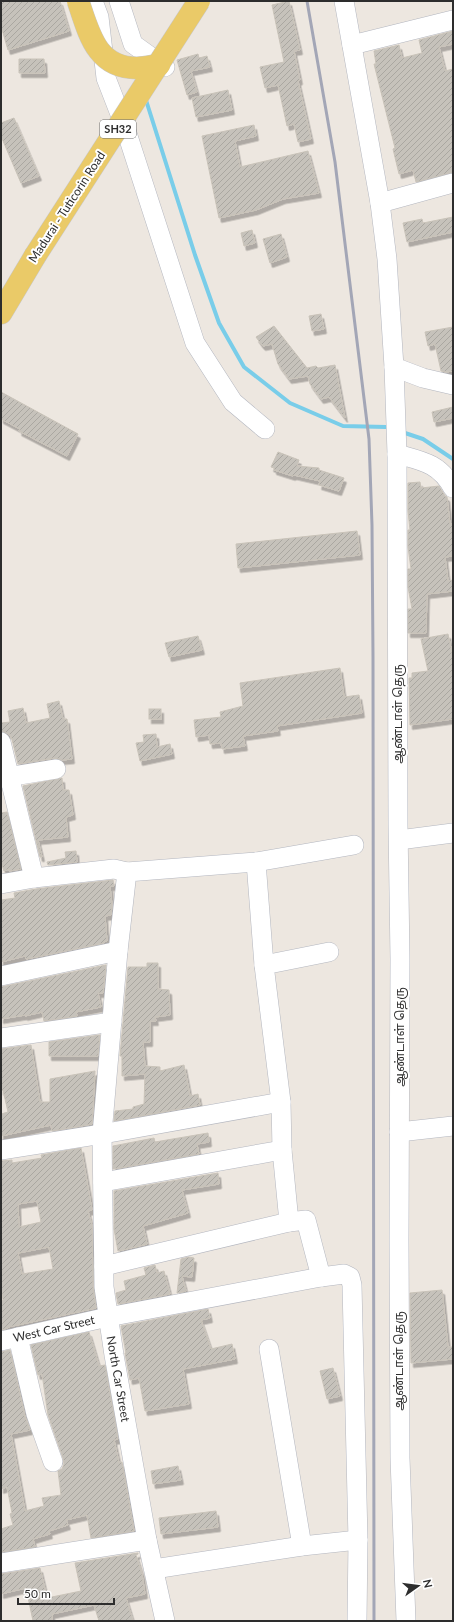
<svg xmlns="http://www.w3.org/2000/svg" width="454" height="1622" font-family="Lato,'Noto Sans Tamil',sans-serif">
	<defs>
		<pattern id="building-hatch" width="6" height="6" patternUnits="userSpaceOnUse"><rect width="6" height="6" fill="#c6c2bb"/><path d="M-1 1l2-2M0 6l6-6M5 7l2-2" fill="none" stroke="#aaa7a1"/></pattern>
		<filter id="shadow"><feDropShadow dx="2.5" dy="4.5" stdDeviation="0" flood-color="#0004"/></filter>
	</defs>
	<rect width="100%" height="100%" fill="#ede7e0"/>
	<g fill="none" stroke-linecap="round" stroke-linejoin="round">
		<g stroke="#79cde9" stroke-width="4">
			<polyline points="145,97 195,255 219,323 244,367 290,403 343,426 386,427 391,429"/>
			<polyline points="402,432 423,439 453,459"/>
		</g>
	</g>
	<g fill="url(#building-hatch)" stroke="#c9c3b9" fill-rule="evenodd" filter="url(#shadow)">
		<polygon points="1,1 60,1 69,31 8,50 1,26"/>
		<polygon points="289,1 300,50 294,51 300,80 298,81 311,139 298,142 294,124 287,126 278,85 265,88 260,67 284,62 272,5"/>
		<polygon points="453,31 453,44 439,47 445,71 453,69 453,172 416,182 413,170 399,174 393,149 395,148 374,64 376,64 374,51 399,45 402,58 422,53 419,40"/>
		<polygon points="198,54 199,58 207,56 210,67 191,71 197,92 187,95 177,60"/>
		<polygon points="19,59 44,59 45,73 19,73"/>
		<polygon points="228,90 232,110 196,117 192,98"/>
		<polygon points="14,118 39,176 21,183 1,136 1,123"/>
		<polygon points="254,125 256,136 235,141 240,167 308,151 319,193 283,199 256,210 219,218 202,136"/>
		<polygon points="453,217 453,232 407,242 403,223 422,219 423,223"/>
		<polygon points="252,230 255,243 244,246 241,233"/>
		<polygon points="281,234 287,257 270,263 263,239"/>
		<polygon points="321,314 324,329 312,331 309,316"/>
		<polygon points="274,326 307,368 316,366 318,368 335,365 345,418 329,397 321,399 310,384 308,376 289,379 278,364 272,344 263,346 261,344 256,337"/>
		<polygon points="453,327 453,371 446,372 441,371 435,344 428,346 425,332"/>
		<polygon points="1,392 78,434 67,456 19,431 20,429 1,419"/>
		<polygon points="453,407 453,418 434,422 432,412"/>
		<polygon points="278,452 299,460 297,466 319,468 319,470 344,478 339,491 319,485 320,481 294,475 293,476 274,470 274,468 271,467"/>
		<polygon points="420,482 421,488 439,486 445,496 447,497 450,524 453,524 453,556 445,557 448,581 453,580 453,591 427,594 426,633 408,633 408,609 412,609 408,587 408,569 411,569 408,547 408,530 410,530 408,511 408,483"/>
		<polygon points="357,531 360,555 238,568 236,544"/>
		<polygon points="448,634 453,657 453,719 410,725 409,678 412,678 412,673 428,671 421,639"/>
		<polygon points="198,636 202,650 169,657 165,643"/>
		<polygon points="340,668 344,697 359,695 362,713 277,726 278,731 243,736 245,746 222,749 221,743 210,744 209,735 196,737 194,720 221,717 220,712 243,706 240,683"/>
		<polygon points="59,701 63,719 67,719 72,759 62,760 54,758 18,764 12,739 9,734 1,731 1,723 10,722 8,711 23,708 26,723 50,718 47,704"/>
		<rect x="149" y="709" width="12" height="10"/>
		<polygon points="156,734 157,747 170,744 172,754 140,761 136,743 144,742 143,735"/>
		<polygon points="62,778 63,790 69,790 73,815 66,817 68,837 38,840 42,857 40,857 23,786"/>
		<polygon points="7,812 21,869 9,871 9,869 4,871 1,862 1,813"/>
		<polygon points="76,851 77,862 48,865 47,862 66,858 65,852"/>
		<polygon points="113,880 114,886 110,886 112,905 111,915 105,916 107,941 104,941 104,943 26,959 25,956 1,962 1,900 15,898 14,893 36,889"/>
		<polygon points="147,963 158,963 158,989 169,990 170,1015 155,1017 156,1021 150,1021 150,1042 143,1042 145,1066 160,1067 160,1071 184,1065 190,1096 198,1094 200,1105 114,1121 115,1111 133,1109 133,1107 144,1104 145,1074 122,1076 122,1056 120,1056 128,967 147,967"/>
		<polygon points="106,965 103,993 98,993 101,1007 76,1012 77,1016 44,1021 42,1012 25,1016 25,1015 1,1019 1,987"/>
		<polygon points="100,1035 98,1056 49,1056 49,1042"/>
		<polygon points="31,1045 40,1102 50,1102 50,1079 95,1071 92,1124 52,1131 51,1125 1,1136 1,1114 8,1112 3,1090 1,1091 1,1049"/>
		<polygon points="208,1133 209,1142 197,1144 199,1154 113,1169 113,1146 154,1138 155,1142"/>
		<path d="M 81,1148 L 92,1210 L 88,1211 L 92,1226 L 93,1287 L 96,1308 L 8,1327 L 8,1328 L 1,1330 L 1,1301 L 3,1300 L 1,1289 L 1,1161 L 12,1160 L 12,1163 L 42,1158 L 41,1155 ZM 37,1201 L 41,1222 L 19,1227 L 18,1204 ZM 49,1247 L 53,1269 L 22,1274 L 18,1253 Z"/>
		<polygon points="218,1173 219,1184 182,1190 188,1213 143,1226 147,1244 118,1251 114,1229 114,1191"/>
		<polygon points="189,1257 194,1258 192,1277 182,1276 186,1291 177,1293 181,1259"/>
		<polygon points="155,1265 157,1273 164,1271 170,1294 118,1304 116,1293 126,1290 124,1281 146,1275 144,1268"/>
		<polygon points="442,1290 448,1347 453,1347 453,1359 411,1363 410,1293"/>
		<polygon points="208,1309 210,1318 201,1320 211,1349 232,1344 235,1359 183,1369 189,1404 145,1411 139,1378 130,1380 125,1353 126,1353 121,1326"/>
		<polygon points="89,1332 99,1366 105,1365 118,1439 114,1440 119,1463 122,1462 134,1531 91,1538 87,1515 66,1520 68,1525 49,1531 50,1534 33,1539 35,1547 1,1552 1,1529 13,1525 10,1514 12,1513 7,1487 1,1489 1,1352 10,1350 25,1417 30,1430 11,1434 25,1511 44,1506 42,1498 61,1495 58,1471 62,1469 64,1464 63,1458 48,1415 42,1374 38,1375 31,1345"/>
		<polygon points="333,1368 340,1396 327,1399 320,1371"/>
		<polygon points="178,1466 181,1480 153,1484 151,1471"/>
		<polygon points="216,1511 218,1527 161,1534 159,1518"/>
		<polygon points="138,1553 138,1554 136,1555 142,1574 145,1594 126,1598 133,1621 99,1621 94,1605 52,1614 52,1621 33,1621 26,1588 1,1594 1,1574 40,1568 47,1598 81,1591 75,1563"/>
	</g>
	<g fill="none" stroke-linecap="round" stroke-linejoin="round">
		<g stroke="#b3b6bf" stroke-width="20">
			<g id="minor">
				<polyline points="93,1 99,17 106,78 125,127 195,343 233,402 265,429"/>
				<polyline points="119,1 133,44 165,67"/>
				<polyline points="344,1 380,203 387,259 394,367 423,378 453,385"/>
				<polyline points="352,45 453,20"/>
				<polyline points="380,203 453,183"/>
				<path d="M 394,367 L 397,454 C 422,461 439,463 453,488"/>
				<polyline points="397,454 398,825 400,959 399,1240 400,1458 406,1621"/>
				<polyline points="1,742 34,878"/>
				<polyline points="1,778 56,769"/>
				<polyline points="399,840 453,833"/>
				<polyline points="256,862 264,965"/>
				<polyline points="1,884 34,878 114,869 127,872"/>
				<polyline points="1,976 118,951"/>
				<polyline points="1,1038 112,1022"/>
				<polyline points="399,1132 453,1126"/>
				<polyline points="1,1150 102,1134 281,1102"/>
				<polyline points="103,1182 282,1150"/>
				<polyline points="289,1222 306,1220 321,1277"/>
				<polyline points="104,1266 289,1222 282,1150 281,1102 264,965 329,952"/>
				<polyline points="18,1337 36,1414 53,1462"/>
				<polyline points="1,1341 108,1317 321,1277 344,1274 350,1277 352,1285 358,1540 357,1621"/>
				<polyline points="269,1349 302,1546"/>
				<polyline points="1,1563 147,1540"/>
				<polyline points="154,1569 302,1546 358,1540"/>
				<polyline points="165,1621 147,1540 114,1355 104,1287 102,1134 118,951 127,872 256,862 354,845"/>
			</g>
		</g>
		<g stroke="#c8c8c8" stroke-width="23">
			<polyline id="major" points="1,313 35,256"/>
		</g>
		<use href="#minor" stroke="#fff" stroke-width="19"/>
		<use href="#major" stroke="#eaca68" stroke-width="22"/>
		<polyline stroke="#a3a6b6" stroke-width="3" points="307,1 335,162 369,439 372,525 373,657 374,1621"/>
		<g stroke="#c8c8c8" stroke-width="23" stroke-linecap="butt">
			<g id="major-bridge">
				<path d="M 78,1 C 89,33 96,68 137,68 C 144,68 152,66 159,65"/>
				<polyline points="35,256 199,1"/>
			</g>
		</g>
		<use href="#major-bridge" stroke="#eaca68" stroke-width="22"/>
	</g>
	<g text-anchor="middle" stroke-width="4" stroke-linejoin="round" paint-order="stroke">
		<rect fill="#fff" stroke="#6c6c6c" stroke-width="1" x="100" y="120" width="36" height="18" rx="3"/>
		<g font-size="11" font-weight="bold" fill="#2d2d2d">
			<text x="118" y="133">SH32</text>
		</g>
		<g font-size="12" fill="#2d2d2d" stroke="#fff">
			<text transform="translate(67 207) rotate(-57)" y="4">Madurai - Tuticorin Road</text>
			<text transform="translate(398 714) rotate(-90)" y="4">ஆண்டாள் தெரு</text>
			<text transform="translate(400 1037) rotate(-90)" y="4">ஆண்டாள் தெரு</text>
			<text transform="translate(54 1329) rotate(-13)" y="4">West Car Street</text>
			<text transform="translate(399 1361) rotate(-90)" y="4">ஆண்டாள் தெரு</text>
			<text transform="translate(118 1379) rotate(80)" y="4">North Car Street</text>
		</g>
	</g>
	<rect width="454" height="1622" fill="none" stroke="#2d2d2d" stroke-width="4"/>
	<g transform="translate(418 1586) rotate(76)" stroke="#ffffff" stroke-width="3" paint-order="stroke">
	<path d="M0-3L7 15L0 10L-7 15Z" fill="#2d2d2d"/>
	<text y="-6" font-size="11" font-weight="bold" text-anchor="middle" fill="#2d2d2d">N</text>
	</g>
	<path d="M18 1598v6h96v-6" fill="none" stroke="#2d2d2d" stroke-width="2"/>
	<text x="24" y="1598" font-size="12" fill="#2d2d2d" stroke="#ffffff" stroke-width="3" paint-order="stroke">50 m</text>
</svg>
